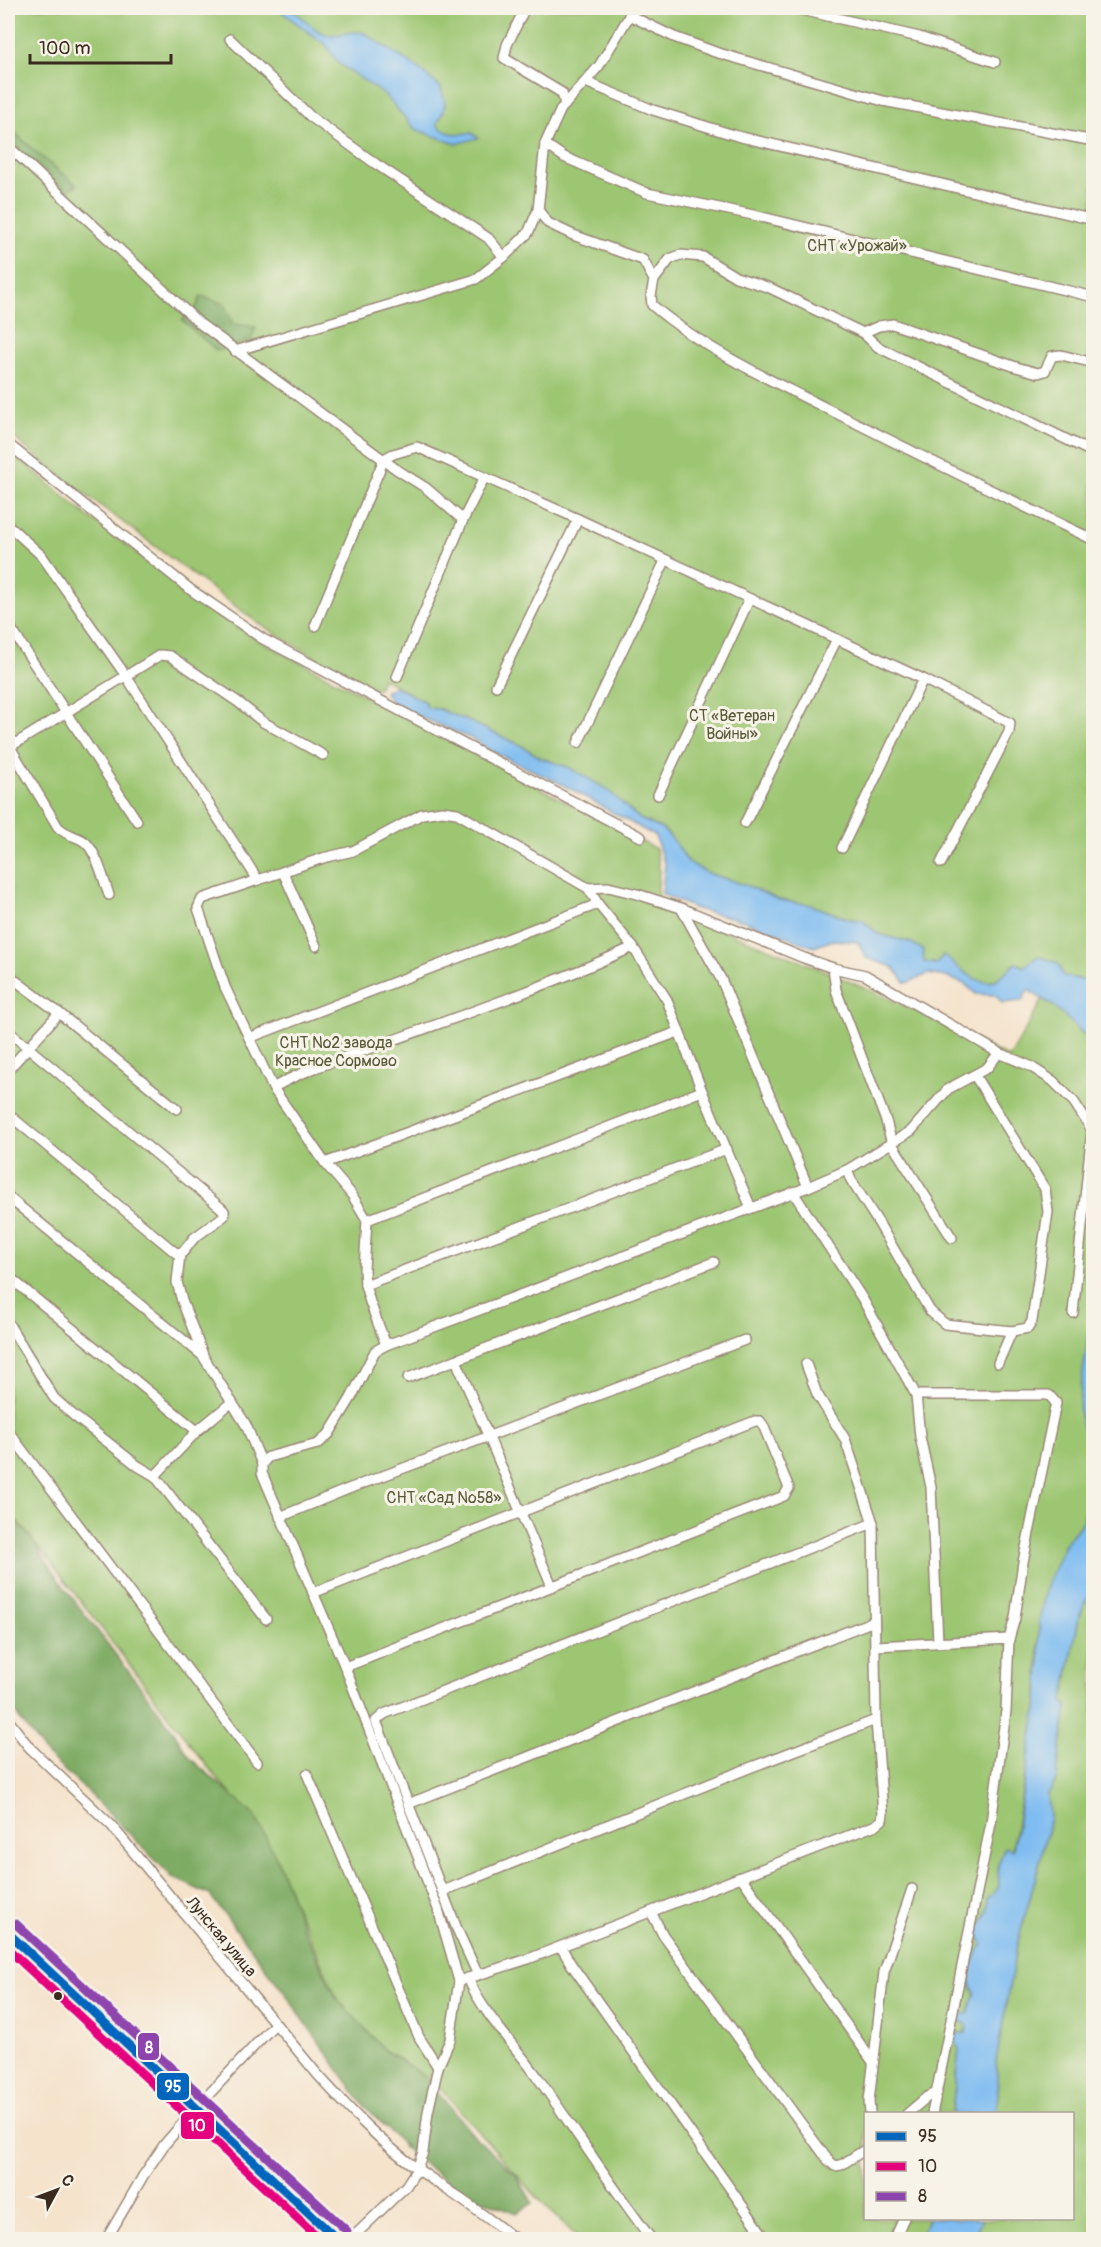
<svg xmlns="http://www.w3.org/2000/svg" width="1101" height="2247" font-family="Pangolin,sans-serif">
	<rect width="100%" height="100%" fill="#f7f3e8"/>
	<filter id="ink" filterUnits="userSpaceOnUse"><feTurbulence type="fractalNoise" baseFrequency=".0167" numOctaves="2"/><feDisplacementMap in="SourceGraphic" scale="12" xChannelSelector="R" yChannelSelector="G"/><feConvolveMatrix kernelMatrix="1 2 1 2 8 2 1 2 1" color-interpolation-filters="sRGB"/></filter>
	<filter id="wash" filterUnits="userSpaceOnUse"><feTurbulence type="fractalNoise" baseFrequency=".008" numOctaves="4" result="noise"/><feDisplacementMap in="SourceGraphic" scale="24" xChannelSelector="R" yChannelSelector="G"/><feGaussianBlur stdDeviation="1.35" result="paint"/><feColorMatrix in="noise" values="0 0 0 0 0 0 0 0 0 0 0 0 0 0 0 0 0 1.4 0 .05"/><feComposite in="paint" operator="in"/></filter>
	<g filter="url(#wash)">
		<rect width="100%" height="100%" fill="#f5e3cc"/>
		<g fill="#9dc672" stroke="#6c7848" stroke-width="1.5">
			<path d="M 8,8 L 1093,8 L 1093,986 L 1087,981 L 1063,976 L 1038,956 L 1024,967 L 1016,963 C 1010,968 1004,975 997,979 C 980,990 956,965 942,956 L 937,964 L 924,962 L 912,943 L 878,934 L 862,920 L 849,919 L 811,905 L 779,900 L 745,885 L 707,873 L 688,862 L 674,841 L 663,829 L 640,819 L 606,789 L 570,768 L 541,758 L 522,746 L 439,709 L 427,708 L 425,702 L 382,678 L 378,689 L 369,690 L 258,623 L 54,471 L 8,433 Z"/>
			<path d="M 8,449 L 91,519 L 249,635 L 656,849 L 659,869 L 657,901 L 673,911 C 788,955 901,999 1009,1058 L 1043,999 L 1054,1006 L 1093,1043 L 1094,1306 L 1082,1379 L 1079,1410 L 1089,1459 L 1084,1520 L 1065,1544 L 1039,1623 L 1038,1702 L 1012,1850 L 1005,1848 L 998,1865 L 999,1887 L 989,1899 C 989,1921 973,1923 983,1944 L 969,1983 L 975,1992 L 968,2015 L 960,2013 L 967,2025 L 959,2050 L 952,2113 L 866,2114 L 866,2218 L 928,2219 L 920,2239 L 579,2239 L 532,2192 L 429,2075 L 423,2148 L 403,2148 L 305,1926 L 252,1819 L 207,1766 L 44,1553 L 8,1518 Z"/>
			<polygon points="1093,1585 1093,2239 974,2240 981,2219 1072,2218 1072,2114 996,2113 998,2092 996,2061 1016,1949 1042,1854 1050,1818 1048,1795 1056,1780 1067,1706 1063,1701 1079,1617"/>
		</g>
		<g fill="#7eab64" stroke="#5c6a41" stroke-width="1.5">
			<polygon points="8,126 39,155 77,185 67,191 8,139"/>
			<polygon points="201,296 224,304 233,324 256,327 251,340 217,351 182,320 194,312"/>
			<polygon points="8,1511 29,1535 58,1579 170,1726 190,1758 255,1816 277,1859 304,1930 337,1999 386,2051 423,2075 474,2136 516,2175 533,2203 517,2213 463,2192 417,2159 362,2103 284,1992 210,1895 172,1877 88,1792 46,1754 8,1703"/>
		</g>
		<g fill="#7ebcf1" stroke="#5c7388" stroke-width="1.5">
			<path d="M 284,8 C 300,10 310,29 325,34 C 338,38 351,29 364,33 L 418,68 L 441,88 L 445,102 L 444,110 L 437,124 C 446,136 459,134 472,133 L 478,138 L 456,144 L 415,129 L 385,95 L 338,63 L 327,46 L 282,12 Z"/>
			<path d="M 395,686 L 425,702 L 427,708 L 439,709 L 470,722 L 522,746 L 541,758 L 570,768 L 606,789 L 640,819 L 662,829 L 674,841 L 688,862 L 707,873 L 745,885 L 779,900 L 811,905 L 849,919 L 862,920 L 878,934 L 912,943 L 923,950 L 924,962 L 937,964 L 943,955 C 956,965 980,990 997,979 C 1004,974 1010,968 1016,963 L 1024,967 L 1038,956 L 1058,963 L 1063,976 L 1087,981 L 1093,986 L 1093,1043 L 1054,1006 L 1028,990 L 1022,1001 L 1002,1003 L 996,995 L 976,994 L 965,984 L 946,977 L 928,974 L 906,983 L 893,967 L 866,958 L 858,942 L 833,940 L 814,947 L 745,921 L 696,909 L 662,894 L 665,865 L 655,836 L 562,784 L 485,748 L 477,741 L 393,705 L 385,692 Z"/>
			<path d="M 1093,1306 L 1093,1585 L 1079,1617 L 1063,1701 L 1067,1706 L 1056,1780 L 1048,1795 L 1050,1817 L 1042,1854 L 1016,1949 L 996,2061 L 998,2092 L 996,2113 L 952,2114 L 959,2050 L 955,2040 L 958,2033 L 966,2033 L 967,2025 L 957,2019 L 960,2013 L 968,2014 L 975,1992 C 965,1976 971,1958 983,1944 L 980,1938 L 973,1932 C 984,1923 989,1914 988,1899 L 999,1887 L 998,1865 L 1005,1847 L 1013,1850 L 1038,1702 L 1040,1660 L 1039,1623 L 1046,1587 L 1065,1544 L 1084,1520 L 1089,1459 L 1079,1410 L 1082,1379 Z"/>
			<polygon points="928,2219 928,2218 981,2219 974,2239 920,2239"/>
		</g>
	</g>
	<g filter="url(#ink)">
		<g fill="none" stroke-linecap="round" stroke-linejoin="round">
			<g stroke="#988675" stroke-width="12">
				<g id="minor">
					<polyline points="525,8 507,45 504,58 562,93 565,105"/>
					<polyline points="793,8 919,37 995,62"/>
					<polyline points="433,9 433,8"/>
					<polyline points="629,15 674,37 715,52 883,101 1094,141"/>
					<polyline points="230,39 311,117 376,164 488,238 504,257"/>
					<polyline points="586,82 653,110 737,136 1094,220"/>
					<polyline points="545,144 564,157 647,193 753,215 1094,297"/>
					<polyline points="8,146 199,323 396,469 426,488 463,520"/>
					<path d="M 538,210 L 548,223 L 573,235 L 643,260 L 654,280 L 651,296 L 652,305 C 703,349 772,381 832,411 C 919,455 1006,498 1094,540"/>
					<polyline points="654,280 670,259 680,255 703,257 736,277 770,288 863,333 879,326 893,324 1016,367 1038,373 1045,371 1052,356 1061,355 1094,363"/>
					<polyline points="863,333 878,347 1094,453"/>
					<polyline points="235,351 476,279 504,257 528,233 538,210 545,144 561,109 599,66 634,8"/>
					<polyline points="8,444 191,590 263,639 641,837"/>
					<polyline points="8,525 42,556 126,676 258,880"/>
					<polyline points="8,624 137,821"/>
					<polyline points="315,626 384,459 393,454 417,447 578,519 923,679 1010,723 1009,732 941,863"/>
					<polyline points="397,677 463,520 484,478"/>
					<polyline points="496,686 578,519"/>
					<polyline points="578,743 665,561"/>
					<path d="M 10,747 L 58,827 C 68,837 79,836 86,843 C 97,853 104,881 109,895"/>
					<polyline points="8,748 160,655 170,656 238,702 263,722 323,755"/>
					<polyline points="658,795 749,600"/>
					<polyline points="745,823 837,639"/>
					<polyline points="842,848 923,679"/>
					<polyline points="283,872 316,946"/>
					<polyline points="588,888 608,887 637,894 681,908 804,958 833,968 865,975 999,1053 1030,1066 1053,1081 1074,1102 1092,1130 1073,1313"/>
					<polyline points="681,908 721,979 808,1187"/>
					<polyline points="833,968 836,990 886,1121 892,1144 952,1238"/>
					<polyline points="8,975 59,1013 177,1109"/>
					<polyline points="8,1031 220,1207 224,1211 224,1216 194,1238 183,1252 176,1253 8,1114"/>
					<polyline points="249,1038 598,904"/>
					<polyline points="8,1070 59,1013"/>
					<path d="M 273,1088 C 303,1069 354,1055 388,1042 C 471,1012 553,984 633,947"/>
					<polyline points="325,1163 678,1032"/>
					<polyline points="847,1170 851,1180 878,1222 930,1311 945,1324 1012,1331 1028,1328 1032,1321 1048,1212 1045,1189 975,1076"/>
					<polyline points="793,1192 862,1298 916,1395 920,1437 931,1487 938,1642"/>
					<polyline points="8,1197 203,1356 246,1425 262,1464"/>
					<polyline points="367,1220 702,1091"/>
					<polyline points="180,1254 177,1282 182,1301 203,1355"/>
					<polyline points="8,1276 197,1431"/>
					<polyline points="365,1285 727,1149"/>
					<polyline points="8,1323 54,1398 73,1415 138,1466 155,1476 266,1619"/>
					<polyline points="386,1345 370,1302 365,1285 364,1270 367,1220 352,1195 325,1163 273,1088 225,987 198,908 202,899 323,858 353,851 422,814 442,811 457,813 588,888 598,904 633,947 667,1000 702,1091 751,1208"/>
					<polyline points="456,1360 552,1586"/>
					<polyline points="998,1363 1012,1331"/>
					<polyline points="408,1378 714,1262"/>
					<polyline points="916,1395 1049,1395 1056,1403 1023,1562 1015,1618 1009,1639"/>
					<polyline points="8,1431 257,1762"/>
					<polyline points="155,1476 197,1431 232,1402"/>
					<polyline points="280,1517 348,1489 745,1340"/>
					<polyline points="313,1593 755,1421 760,1421 763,1425 789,1488 784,1496 345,1667"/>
					<polyline points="876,1646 1009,1639 1006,1711 991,1823 932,2114"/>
					<path d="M 8,1720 L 29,1747 L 111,1825 L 318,2075 C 349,2109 381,2143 419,2170 C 451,2193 485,2214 516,2240"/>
					<polyline points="307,1774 419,2037 438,2067"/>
					<polyline points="408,1804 874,1621"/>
					<polyline points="741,1877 873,2062"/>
					<polyline points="443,1891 749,1768 876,1720"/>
					<polyline points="651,1912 663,1935 828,2160 835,2166 841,2165 866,2149"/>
					<polyline points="561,1947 571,1964 761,2232"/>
					<polyline points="478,1975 457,1929 376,1721 384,1714 873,1523"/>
					<path d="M 468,1978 C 483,2014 513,2043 536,2075 C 575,2130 611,2186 652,2240"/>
					<polyline points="459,1981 528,1959 876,1825 882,1820 883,1814 876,1720 873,1523 845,1439 817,1394 806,1364"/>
					<polyline points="870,2114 869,2101 884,1972 912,1889"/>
					<polyline points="907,2114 927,2097 937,2093"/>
					<polyline points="106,2240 143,2176 164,2145 196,2108 275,2024"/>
					<polyline points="350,2240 406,2186 417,2169 423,2152 428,2112 438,2067 450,2040 459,1981 438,1909 345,1667 262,1473 262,1464 268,1457 318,1444 329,1434 351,1398 375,1351 386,1345 808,1187 847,1170 911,1131 948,1089 987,1068 999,1053"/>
					<polyline points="894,2240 904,2218"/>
				</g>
			</g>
			<g stroke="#988675" stroke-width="15">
				<polyline id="major" points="8,1933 339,2240"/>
			</g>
			<use href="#minor" stroke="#fff" stroke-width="9"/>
			<use href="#major" stroke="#fff" stroke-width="12"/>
			<g stroke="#f7f3e8" stroke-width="14">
				<polyline id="bus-1" points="8,1933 338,2240"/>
			</g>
			<g stroke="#f7f3e8" stroke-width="14">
				<polyline id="bus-2" points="8,1949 321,2240"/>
			</g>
			<g stroke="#f7f3e8" stroke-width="14">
				<polyline id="bus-3" points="16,1924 347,2231"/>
			</g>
			<use href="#bus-1" stroke="#0065bd" stroke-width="9"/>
			<use href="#bus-2" stroke="#e5007d" stroke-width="9"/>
			<use href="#bus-3" stroke="#8e44ad" stroke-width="9"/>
		</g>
	</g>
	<circle fill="#3b2a1e" stroke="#f7f3e8" stroke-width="2" cx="58" cy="1996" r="5"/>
	<g text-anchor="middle" stroke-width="6" stroke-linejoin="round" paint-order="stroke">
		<g font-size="16" fill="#585937" stroke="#f7f3e8">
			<text x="857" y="251">СНТ «Урожай»</text>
			<text x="732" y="721">СТ «Ветеран<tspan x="732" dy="18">Войны»</tspan></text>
			<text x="336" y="1048">СНТ №2 завода<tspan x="336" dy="18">Красное Сормово</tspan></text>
			<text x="444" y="1503">СНТ «Сад №58»</text>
		</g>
		<g font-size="16" fill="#3b2a1e" stroke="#f7f3e8">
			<text transform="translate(222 1936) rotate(50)" y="6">Лунская улица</text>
		</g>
	</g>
	<g stroke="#f7f3e8" stroke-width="2">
		<rect x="137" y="2032" width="23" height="29" rx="6" fill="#8e44ad"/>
		<rect x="156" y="2072" width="34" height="29" rx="6" fill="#0065bd"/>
		<rect x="180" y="2111" width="35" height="29" rx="6" fill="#e5007d"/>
	</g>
	<g font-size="16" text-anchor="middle" font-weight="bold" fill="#fff">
		<text x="149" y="2053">8</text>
		<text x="173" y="2092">95</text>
		<text x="197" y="2131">10</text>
	</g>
	<rect width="1101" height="2247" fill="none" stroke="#f7f3e8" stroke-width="30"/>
	<rect x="864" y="2112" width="210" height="108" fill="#f7f3e8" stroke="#aca397" stroke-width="1.5"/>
	<rect x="876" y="2132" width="30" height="9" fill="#0065bd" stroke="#aca397" stroke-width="1.5"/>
	<text x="918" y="2142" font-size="18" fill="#3b2a1e">95</text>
	<rect x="876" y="2162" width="30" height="9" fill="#e5007d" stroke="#aca397" stroke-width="1.5"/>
	<text x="918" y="2172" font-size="18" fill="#3b2a1e">10</text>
	<rect x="876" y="2192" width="30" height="9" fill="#8e44ad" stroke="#aca397" stroke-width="1.5"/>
	<text x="918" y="2202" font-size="18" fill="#3b2a1e">8</text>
	<g transform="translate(57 2190) rotate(49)" stroke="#f7f3e8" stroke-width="4.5" paint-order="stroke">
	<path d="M0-4.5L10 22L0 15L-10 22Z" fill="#3b2a1e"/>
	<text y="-9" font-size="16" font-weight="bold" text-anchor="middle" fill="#3b2a1e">С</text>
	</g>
	<path d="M30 54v9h141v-9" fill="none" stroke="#3b2a1e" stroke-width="3"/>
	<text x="39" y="54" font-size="18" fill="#3b2a1e" stroke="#f7f3e8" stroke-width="4.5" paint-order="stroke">100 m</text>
</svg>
